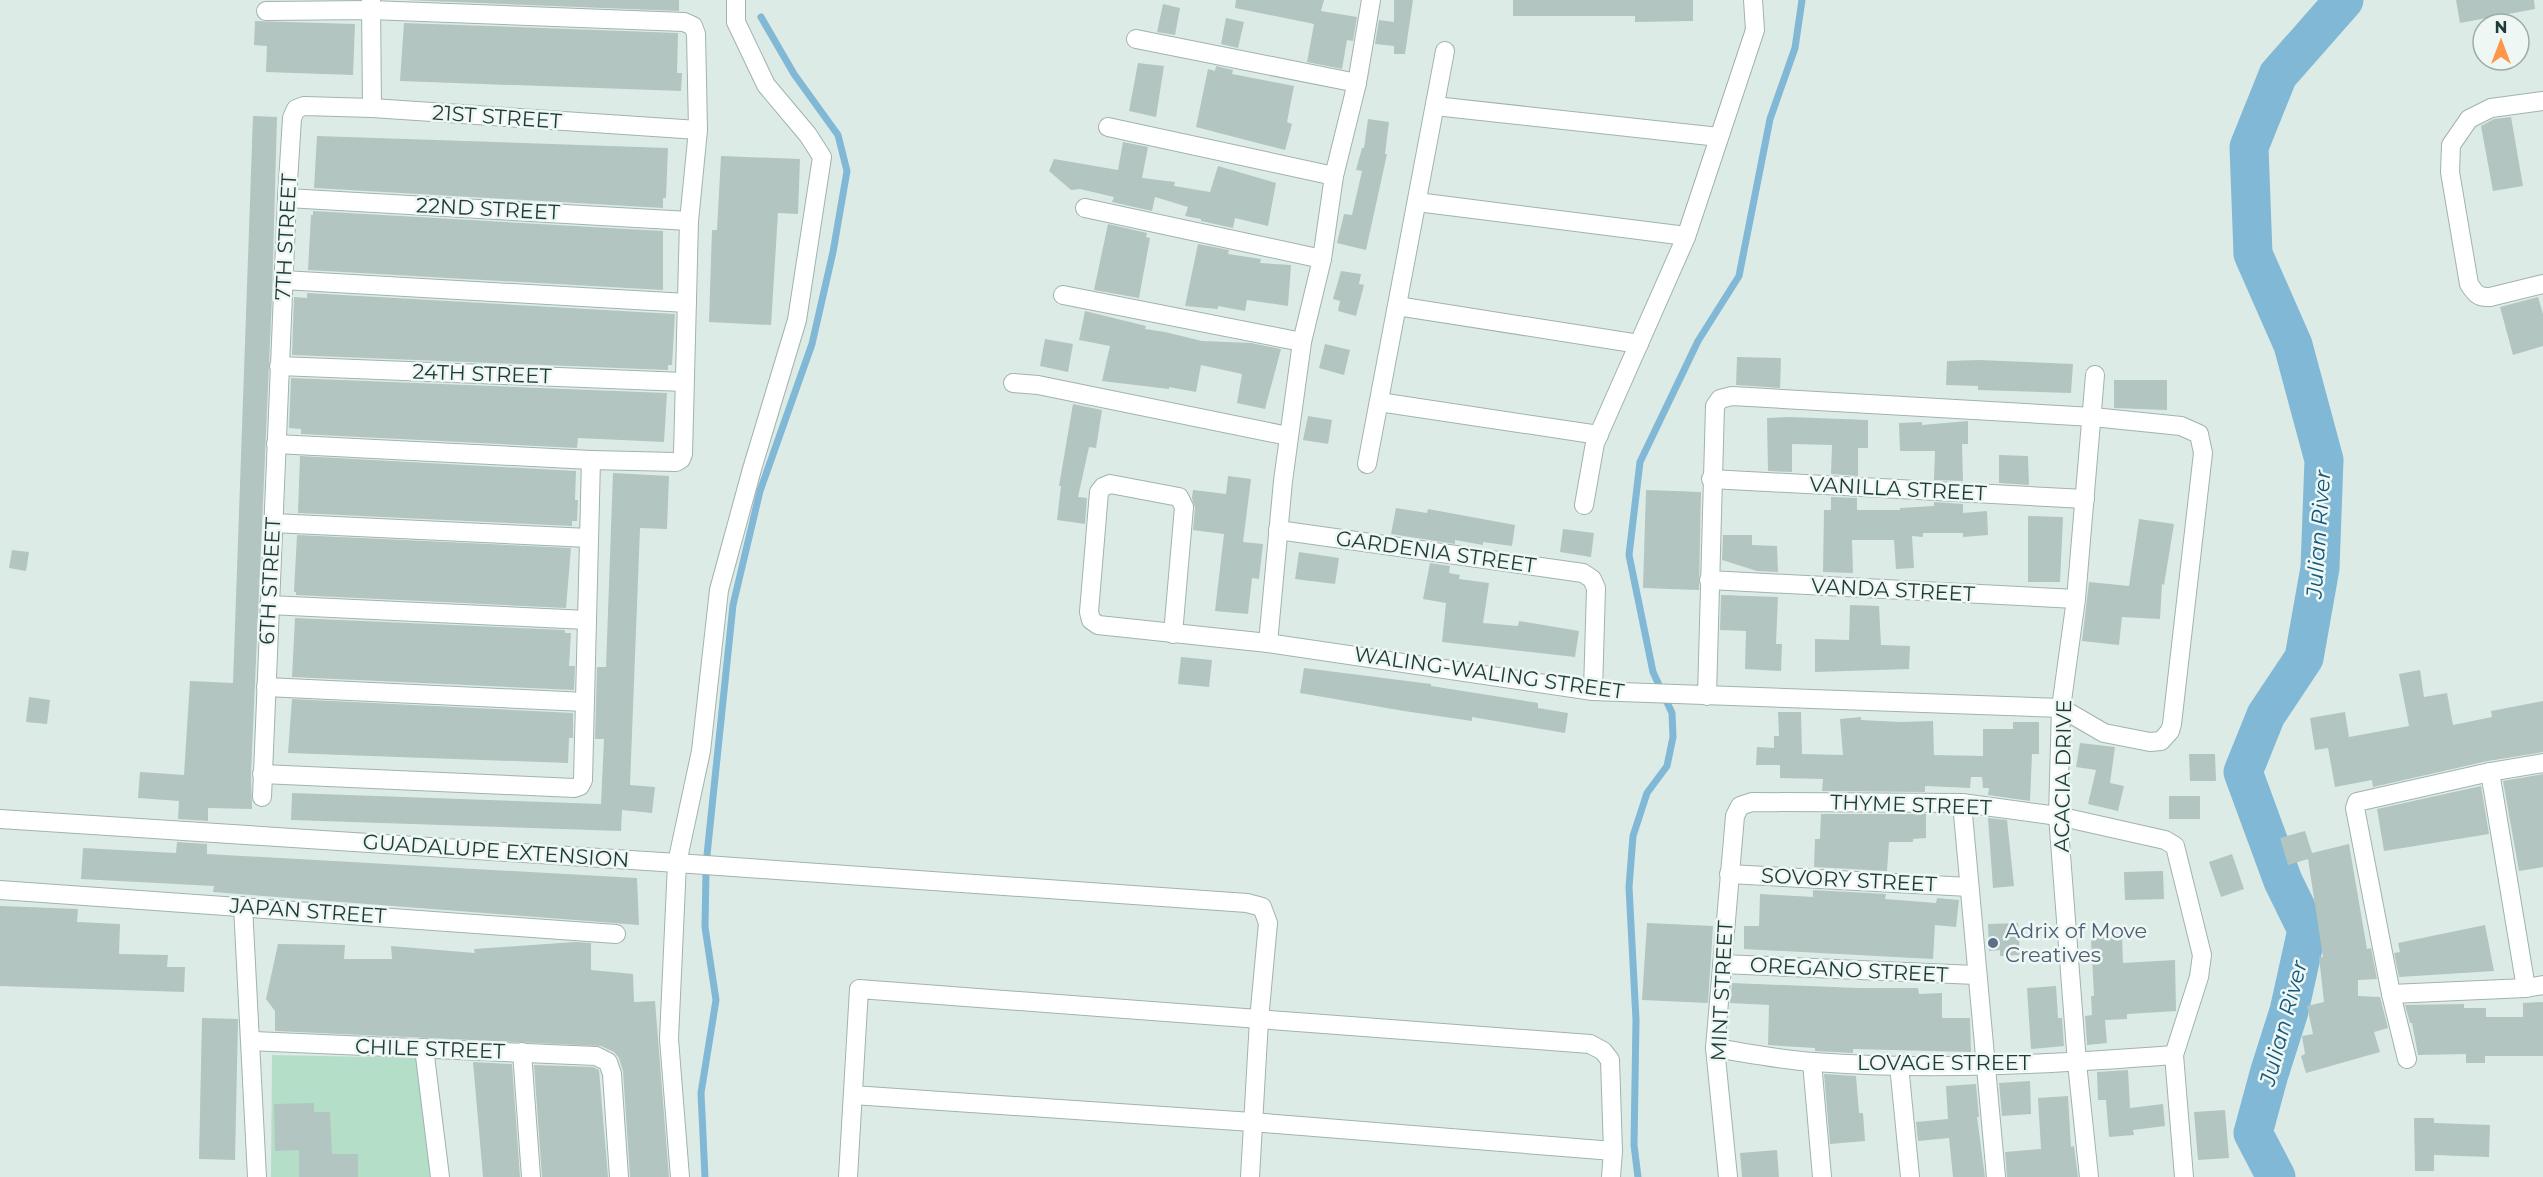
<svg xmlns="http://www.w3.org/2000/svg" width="2543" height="1177" font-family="Montserrat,sans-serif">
	<rect width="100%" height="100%" fill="#ddebe7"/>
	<polygon fill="#b4dec7" points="272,1055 420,1058 430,1177 271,1177"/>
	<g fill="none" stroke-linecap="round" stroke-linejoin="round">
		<g stroke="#80b8d5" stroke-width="7">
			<polyline points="707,855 733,605 760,491 812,344 833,252 847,171 838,135 794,74 761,17"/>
			<polyline points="705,1177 701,1093 716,1000 705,927 706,873"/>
			<polyline points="1638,1177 1634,1145 1636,1020 1629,887 1633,836 1647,793 1667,766 1673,737 1672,713 1653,672 1629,555 1640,462 1698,341 1739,276 1770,119 1795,48 1802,0"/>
		</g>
		<polyline stroke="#80b8d5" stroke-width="39" points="2276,1177 2253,1133 2269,1074 2289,1011 2307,930 2283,881 2243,772 2266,715 2304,658 2320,568 2324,460 2293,345 2253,254 2249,147 2278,75 2344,0"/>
	</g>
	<g fill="#b2c5c1">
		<polygon points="405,0 679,0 679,11"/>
		<polygon points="1236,0 1324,0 1321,11 1357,17 1353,41 1347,40 1342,69 1307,62 1314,24 1235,8"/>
		<polygon points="1394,0 1413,0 1405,54 1394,54 1394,46 1375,44 1379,20 1394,22"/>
		<polygon points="1513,0 1693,0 1693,21 1635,22 1635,16 1513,16"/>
		<polygon points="2456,0 2534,0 2535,9 2460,23"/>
		<polygon points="1163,4 1180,8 1175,35 1157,32"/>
		<polygon points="1226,18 1244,22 1238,48 1221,44"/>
		<polygon points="255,21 355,24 353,75 266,72 267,46 254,45"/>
		<polygon points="404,23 678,33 677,73 682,73 681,91 400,81"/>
		<polygon points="1138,63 1164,66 1156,117 1129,111"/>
		<polygon points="1216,66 1233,70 1232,74 1294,86 1287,122 1292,124 1285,150 1196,127 1208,69 1215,71"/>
		<polygon points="253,116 277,117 272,297 251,774 252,809 208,808 208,821 178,819 179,801 138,798 140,772 184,775 190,681 233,683"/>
		<polygon points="2511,117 2523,186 2493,191 2481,126 2494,119"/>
		<polygon points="1368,119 1389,122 1385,154 1387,154 1366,250 1337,243 1344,214 1352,215 1362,171 1356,170 1362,148 1364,148"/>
		<polygon points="317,136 668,148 666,198 663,198 663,208 314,188"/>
		<polygon points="1123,142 1148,147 1142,178 1175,182 1174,186 1210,192 1218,166 1276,183 1268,226 1235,218 1233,228 1201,221 1201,219 1185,216 1188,207 1155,197 1152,211 1112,202 1114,197 1080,189 1071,190 1049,171 1054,159 1118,170"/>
		<polygon points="721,156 800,159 798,214 778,213 771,325 709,322 712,230 717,230"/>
		<polygon points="313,211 663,231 663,290 308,270 311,215 313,215"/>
		<polygon points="1108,224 1147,233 1146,237 1150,238 1139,298 1094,290"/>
		<polygon points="1198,244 1229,250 1228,254 1261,259 1260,263 1291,265 1288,306 1247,300 1245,311 1218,306 1218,309 1185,306"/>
		<polygon points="1341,271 1361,274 1359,284 1364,285 1356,316 1338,311 1340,301 1333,299"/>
		<polygon points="307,293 675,314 672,365 668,365 668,370 292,355 294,297 307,298"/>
		<polygon points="2538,297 2543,314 2543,346 2513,355 2500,307"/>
		<polygon points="1085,311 1146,326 1145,329 1165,332 1202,341 1251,343 1281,349 1265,409 1237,403 1242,374 1201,365 1196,392 1169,387 1169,389 1102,381 1110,346 1079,340"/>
		<polygon points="1045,339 1073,344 1068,372 1040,366"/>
		<polygon points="1325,344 1350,350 1344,375 1319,368"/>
		<polygon points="1737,357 1781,358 1780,388 1736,385"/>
		<polygon points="1979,360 2073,364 2071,393 1978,390 1978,386 1946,385 1947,361"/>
		<polygon points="291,378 667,393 664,442 578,438 577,448 301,434 301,429 289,428"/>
		<polygon points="2114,380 2167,380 2167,410 2114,408"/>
		<polygon points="1073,404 1102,410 1096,448 1089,447 1078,497 1087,498 1085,524 1057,520 1061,486 1059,486"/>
		<polygon points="1308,416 1332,420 1328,444 1303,440"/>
		<polygon points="1789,417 1868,420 1868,448 1858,448 1858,476 1831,474 1832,445 1792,444 1792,472 1768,471 1767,418"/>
		<polygon points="1968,421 1968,444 1962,444 1963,481 1934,480 1935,451 1900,451 1899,423 1922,422 1922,425"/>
		<polygon points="1999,455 2028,456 2029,485 1999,483"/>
		<polygon points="300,456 576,471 575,500 578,500 577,521 572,521 572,526 298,513"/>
		<polygon points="613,473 669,476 667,529 640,528 630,785 655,787 652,813 622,810 621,831 291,820 292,793 601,804 604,739 595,739 597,667 606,667"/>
		<polygon points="1228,476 1251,479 1243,542 1263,544 1259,579 1252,578 1248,614 1215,611 1224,534 1193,530 1195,508 1192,498 1193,490 1226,494"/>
		<polygon points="1646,490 1701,492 1699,590 1643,588"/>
		<polygon points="1831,497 1857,498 1857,510 1900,510 1900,508 1934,506 1934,502 1963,504 1963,513 1987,511 1988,535 1963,537 1963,533 1923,533 1923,537 1912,536 1914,568 1896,569 1894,540 1852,540 1853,573 1823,572 1824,510 1831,510"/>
		<polygon points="1396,508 1427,513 1428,509 1515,525 1512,546 1483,542 1483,545 1455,540 1455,544 1391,534"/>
		<polygon points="2028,516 2063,517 2060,582 2028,582"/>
		<polygon points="2139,519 2174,524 2164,585 2162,584 2160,619 2122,617 2119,645 2082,641 2089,582 2129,586"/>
		<polygon points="1563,529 1594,533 1591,557 1560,552"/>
		<polygon points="297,535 571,548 566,608 296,595 296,592 294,592"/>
		<polygon points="1723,535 1752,535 1752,545 1777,546 1778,572 1757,571 1722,560"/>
		<polygon points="12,550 29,552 26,571 9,568"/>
		<polygon points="1299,552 1339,558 1335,584 1295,579"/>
		<polygon points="1430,563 1450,566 1449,573 1460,575 1459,579 1489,583 1483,623 1518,626 1519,621 1579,631 1575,657 1442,642 1446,603 1423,599"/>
		<polygon points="1721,595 1778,597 1776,644 1782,644 1781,671 1745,669 1746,631 1720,630"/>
		<polygon points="1850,605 1879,606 1881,645 1910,646 1909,669 1815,672 1815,639 1849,640"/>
		<polygon points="295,618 565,630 565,633 571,633 569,666 575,666 574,690 292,677"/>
		<polygon points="1181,657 1212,660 1209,687 1178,684"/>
		<polygon points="1304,668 1431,684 1431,686 1538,703 1538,708 1568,713 1565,733 1472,717 1472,721 1404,711 1300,693"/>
		<polygon points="2420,670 2424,697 2447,693 2453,725 2492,717 2491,711 2543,701 2543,752 2488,761 2373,787 2372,780 2335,787 2328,748 2315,750 2310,718 2345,712 2349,737 2409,726 2399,674"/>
		<polygon points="29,697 50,700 47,724 26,722"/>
		<polygon points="292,699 573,713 573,738 569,738 568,763 288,753"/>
		<polygon points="1778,712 1801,712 1802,754 1843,755 1840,719 1861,717 1861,720 1900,722 1933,721 1934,755 1983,756 1983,729 2013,729 2013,722 2039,722 2039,754 2032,754 2030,801 1988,795 1989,788 1983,788 1982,777 1971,777 1970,788 1925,786 1925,792 1822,791 1823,779 1780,778 1780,765 1756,765 1757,747 1774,748 1774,736 1779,736"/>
		<polygon points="2080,743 2115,747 2110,783 2124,786 2118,811 2088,804 2096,770 2076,767"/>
		<polygon points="2189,754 2215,754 2216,781 2190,781"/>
		<polygon points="2543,774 2543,867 2519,871 2503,781"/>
		<polygon points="2481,786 2489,834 2384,851 2377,809"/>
		<rect x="2169" y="796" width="31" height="23"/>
		<polygon points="1821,814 1926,814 1926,838 1913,839 1913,842 1889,842 1887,871 1814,867 1815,839 1820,839"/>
		<polygon points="1988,818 2007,820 2014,886 1993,888"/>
		<polygon points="2305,831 2312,853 2349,844 2367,949 2371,948 2377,979 2358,980 2358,996 2380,997 2388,1028 2374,1032 2380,1052 2306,1073 2301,1056 2305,1054 2302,1036 2313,1034 2307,1006 2324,1002 2319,957 2323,957 2308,859 2288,865 2280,838"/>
		<polygon points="177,842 207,844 207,854 637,878 639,925 213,892 214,886 81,879 83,848 176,853"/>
		<polygon points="2232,854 2244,889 2221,897 2209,862"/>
		<polygon points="2163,871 2164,899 2125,900 2124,872"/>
		<polygon points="1813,890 1886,894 1885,899 1936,903 1937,898 1959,900 1956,927 1935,925 1933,959 1744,949 1744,926 1759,926 1760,894 1813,897"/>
		<polygon points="0,906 78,909 77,922 120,924 119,954 168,955 167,967 185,967 184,992 0,986"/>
		<polygon points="1647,923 1713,926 1708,1003 1642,1000"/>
		<polygon points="2018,923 2020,955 2000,956 2000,950 1989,951 1988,924"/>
		<polygon points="2485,925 2494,971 2399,977 2394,953 2400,952 2398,943"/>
		<polygon points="2122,936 2123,963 2175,960 2176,1011 2127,1014 2127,1019 2105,1020 2107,1043 2087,1045 2085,1016 2092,1015 2091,996 2094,996 2091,938"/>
		<polygon points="575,942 591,943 591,970 633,974 634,1002 655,1001 669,1177 630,1177 623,1071 619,1058 614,1052 601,1046 275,1031 275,1011 266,999 278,944 345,945 344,959 392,959 391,946 475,953 474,949"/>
		<polygon points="1732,983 1858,988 1918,988 1919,994 1942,993 1942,1018 1970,1018 1971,1052 1853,1049 1853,1053 1815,1051 1815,1048 1768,1045 1769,1005 1730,1003"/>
		<polygon points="2056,986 2058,1018 2062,1018 2064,1046 2031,1049 2027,988"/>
		<polygon points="2543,1002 2543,1056 2485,1056 2485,1063 2466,1063 2466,1054 2418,1055 2412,1023 2410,1023 2405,1005 2464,1004 2464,1008 2486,1008 2486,1017 2523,1017 2523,1003"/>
		<polygon points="202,1018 238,1019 235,1160 199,1159"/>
		<polygon points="473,1062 512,1064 520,1177 483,1177"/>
		<polygon points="534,1065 593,1067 599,1070 608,1177 542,1177"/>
		<polygon points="2128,1070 2130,1108 2163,1104 2165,1126 2133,1130 2134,1135 2109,1137 2106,1100 2098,1100 2097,1072"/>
		<polygon points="1824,1074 1856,1076 1859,1113 1863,1113 1865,1141 1830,1144"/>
		<polygon points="2030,1081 2031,1114 2002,1116 1999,1083"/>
		<polygon points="1976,1084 1979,1117 1977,1117 1985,1177 1953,1177 1949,1138 1918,1141 1916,1122 1948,1119 1946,1086"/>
		<polygon points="2068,1096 2071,1147 2074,1146 2078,1177 2007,1177 2005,1152 2041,1149 2038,1098"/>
		<polygon points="314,1103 314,1112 330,1112 332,1154 358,1154 358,1177 299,1177 299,1150 275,1151 274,1104"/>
		<polygon points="2225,1110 2229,1158 2198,1160 2194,1112"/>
		<polygon points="2414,1118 2434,1118 2434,1123 2490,1125 2489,1157 2434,1155 2434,1171 2415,1171"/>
		<polygon points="1777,1150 1779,1177 1742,1177 1740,1153"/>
	</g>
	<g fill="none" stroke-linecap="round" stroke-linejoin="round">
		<g stroke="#a0b3af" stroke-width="20">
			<g id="minor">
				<polyline points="371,0 372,108"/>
				<polyline points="1136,39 1357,83"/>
				<path d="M 2543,101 L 2491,108 L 2469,119 L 2451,145 L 2450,172 L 2469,284 C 2475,293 2478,298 2490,297 L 2543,284"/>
				<polyline points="1435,106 1719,137"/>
				<polyline points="1108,127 1334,176"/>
				<polyline points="287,198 689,221"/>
				<polyline points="1417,202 1686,236"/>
				<polyline points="1085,208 1322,259"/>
				<polyline points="283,280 687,303"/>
				<polyline points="1063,295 1302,342"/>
				<polyline points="1397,306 1639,344"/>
				<polyline points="279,366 684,382"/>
				<polyline points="1013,383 1038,385 1288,436"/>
				<polyline points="1379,402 1599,435"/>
				<polyline points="276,444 591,460"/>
				<polyline points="1367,464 1445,51"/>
				<polyline points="1711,479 2085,499"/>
				<polyline points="1584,505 1595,443 1686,237 1755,30 1753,0"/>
				<polyline points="273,523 589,538"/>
				<polyline points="1278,530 1583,573 1592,579 1596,588 1593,691"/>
				<polyline points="1709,580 2076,599"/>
				<polyline points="269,605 587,620"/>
				<polyline points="1173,634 1184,507 1179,497 1110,484 1103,487 1099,492 1089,612 1091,620 1098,625 1268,643 1593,691 2061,708 2104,733 2150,742 2161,741 2170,731 2172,724 2203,453 2199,434 2181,426 2093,417 1732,396 1720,399 1715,406 1707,696"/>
				<polyline points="1268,643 1283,481 1302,342 1322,259 1334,176 1357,83 1371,0"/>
				<polyline points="266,687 585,702"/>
				<polyline points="2543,763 2490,772 2357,802 2355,808 2391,994 2526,988 2543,985"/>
				<polyline points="2490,772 2526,988"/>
				<polyline points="262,774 574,788 580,786 583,780 591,460 676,462 681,459 683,454 689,221 698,130 696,34 693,26 684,22 370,10 266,11"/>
				<polyline points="262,797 287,198 292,118 296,109 304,106 372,108 698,130"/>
				<polyline points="1962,803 1996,1177"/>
				<polyline points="0,819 677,863 1247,903 1262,907 1268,923 1259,1020 1250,1177"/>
				<polyline points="1729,874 1969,887"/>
				<polyline points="0,890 616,934"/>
				<polyline points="243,906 257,1177"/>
				<polyline points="1722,964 1976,975"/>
				<polyline points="2391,994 2407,1059"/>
				<polyline points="251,1041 596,1056 608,1062 612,1074 619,1177"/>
				<polyline points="424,1048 440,1177"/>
				<path d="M 1715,1048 C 1747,1053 1781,1060 1814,1062 C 1934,1071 2055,1064 2174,1055"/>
				<polyline points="522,1052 531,1177"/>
				<polyline points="1812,1062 1822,1177"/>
				<polyline points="1899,1065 1910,1177"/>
				<polyline points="853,1095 1252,1122 1613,1151"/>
				<polyline points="680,1177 669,1039 677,863 701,751 719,590 752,469 797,320 822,157 808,135 766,85 736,22 736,0"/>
				<polyline points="848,1177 859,989 1590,1044 1603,1051 1610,1060 1613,1151 1611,1177"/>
				<polyline points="1728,1177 1715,1048 1735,816 1740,806 1752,802 1962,803 2058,816 2165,840 2175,846 2202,955 2199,977 2174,1055 2184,1177"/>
				<polyline points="2089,1177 2077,1063 2058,816 2061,708 2076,599 2095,375"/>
			</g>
		</g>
		<use href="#minor" stroke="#fff" stroke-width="18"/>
	</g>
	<circle fill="#5c6f8a" stroke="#eef7f4" stroke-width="2" cx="1993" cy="943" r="6"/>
	<g text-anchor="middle" stroke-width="5" stroke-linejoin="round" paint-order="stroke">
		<g font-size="21" fill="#1e3b38" stroke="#eef7f4">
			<text transform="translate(497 117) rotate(4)" y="7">21ST STREET</text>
			<text transform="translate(488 209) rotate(3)" y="7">22ND STREET</text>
			<text transform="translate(286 237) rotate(-87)" y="7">7TH STREET</text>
			<text transform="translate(482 374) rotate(2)" y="7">24TH STREET</text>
			<text transform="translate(1898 489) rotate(3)" y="7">VANILLA STREET</text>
			<text transform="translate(1436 552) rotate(8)" y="7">GARDENIA STREET</text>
			<text transform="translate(270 581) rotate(-87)" y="7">6TH STREET</text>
			<text transform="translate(1893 590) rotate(3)" y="7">VANDA STREET</text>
			<text transform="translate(1489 673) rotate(8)" y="7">WALING-WALING STREET</text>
			<text transform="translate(2063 776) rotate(-89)" y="7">ACACIA DRIVE</text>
			<text transform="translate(1911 805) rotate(2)" y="7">THYME STREET</text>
			<text transform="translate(496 851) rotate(4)" y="7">GUADALUPE EXTENSION</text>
			<text transform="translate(1849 880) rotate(3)" y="7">SOVORY STREET</text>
			<text transform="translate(308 911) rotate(4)" y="7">JAPAN STREET</text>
			<text transform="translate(1849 970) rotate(3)" y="7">OREGANO STREET</text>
			<text transform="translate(1722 991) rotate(-87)" y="7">MINT STREET</text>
			<text transform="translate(430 1049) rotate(2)" y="7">CHILE STREET</text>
			<text x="1944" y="1070">LOVAGE STREET</text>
		</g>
		<g font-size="21" fill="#4e5e75" stroke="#eef7f4" text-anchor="start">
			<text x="2005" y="938">Adrix of Move<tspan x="2005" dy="24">Creatives</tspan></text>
		</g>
		<g font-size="22" font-style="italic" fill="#14577b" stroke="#eef7f4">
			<text transform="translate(2318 534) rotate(-86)" y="8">Julian River</text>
			<text transform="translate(2283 1023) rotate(-75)" y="8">Julian River</text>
		</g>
	</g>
	<g transform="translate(2501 42)"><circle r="28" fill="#eef7f4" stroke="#9baca9" stroke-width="1.5"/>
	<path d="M0-4.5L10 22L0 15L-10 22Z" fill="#fd9649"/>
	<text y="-9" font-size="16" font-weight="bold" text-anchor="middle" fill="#1e3b38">N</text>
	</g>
</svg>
